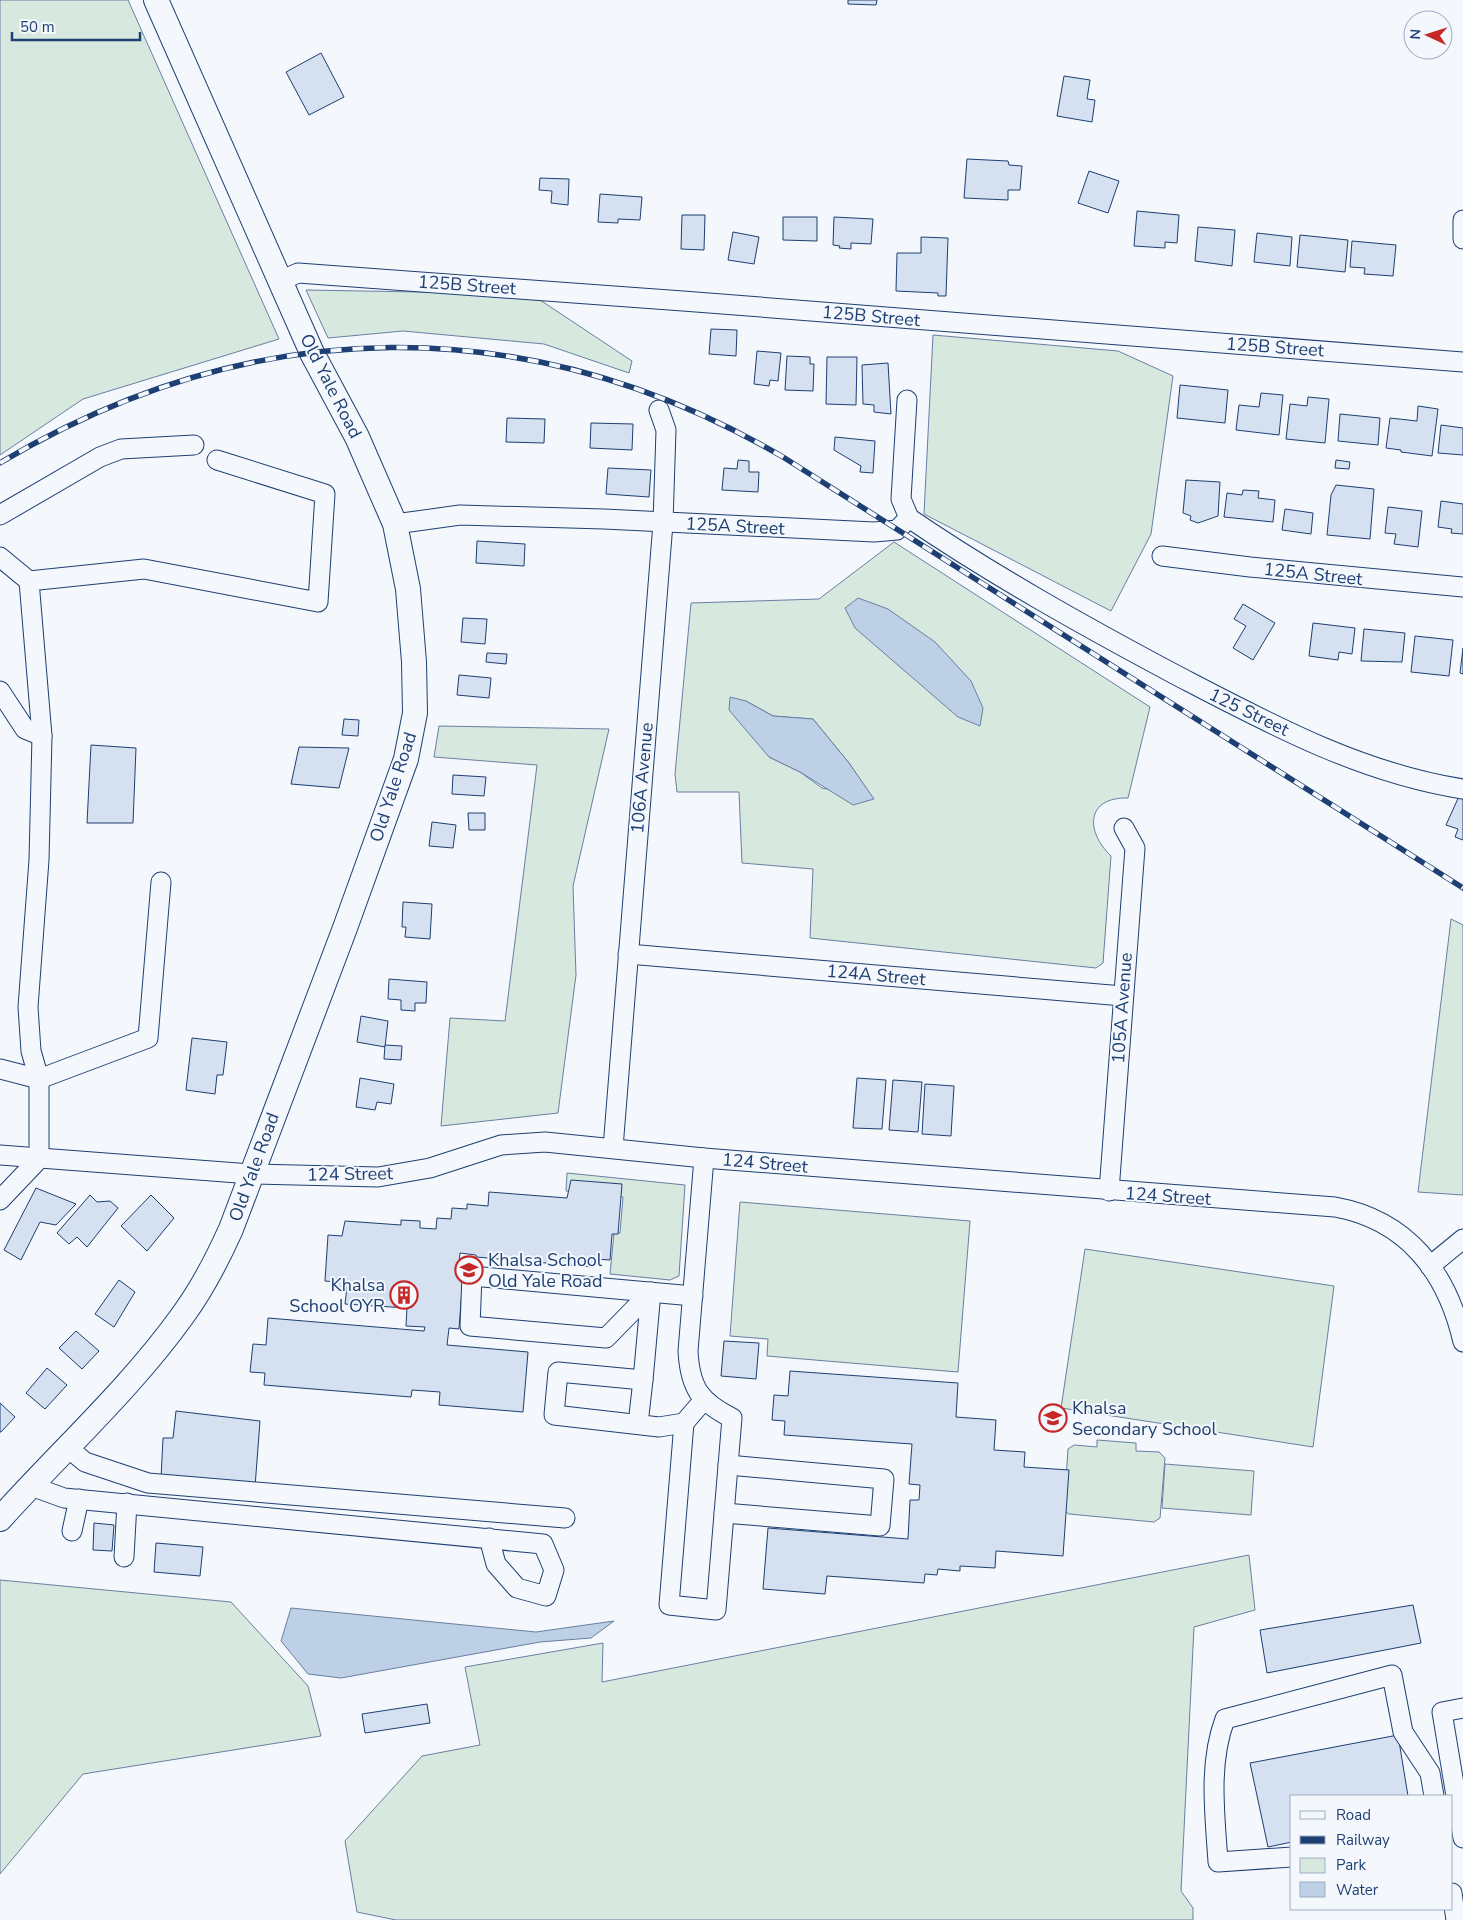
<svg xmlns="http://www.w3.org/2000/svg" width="1463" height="1920" font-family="'Nunito Sans',sans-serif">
	<rect width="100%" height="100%" fill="#f4f7fb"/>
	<g fill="#d7e8df" stroke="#687fa3" fill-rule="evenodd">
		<polygon points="0,0 128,0 279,339 83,399 0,455"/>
		<polygon points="306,290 531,294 632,361 629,373 544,344 403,331 328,338"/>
		<polygon points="933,335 1118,351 1173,376 1151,534 1111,611 924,514"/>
		<path d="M 894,542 L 1150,707 L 1128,798 C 1086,797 1085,831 1111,856 L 1103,963 L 1096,968 L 810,938 L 813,869 L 742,863 L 739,792 L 677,792 L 675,774 L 691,603 L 819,599 ZM 746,701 L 773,716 L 813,719 L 849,763 L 873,799 L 822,788 L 800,772 L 769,757 Z"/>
		<polygon points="439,726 609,729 573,886 576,975 558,1113 441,1126 450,1018 505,1021 537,765 434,757"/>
		<polygon points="1451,919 1463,925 1463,1195 1418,1192"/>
		<polygon points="567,1173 685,1185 679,1276 670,1280 610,1274 614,1233 620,1233 623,1197 566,1191"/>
		<polygon points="740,1202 970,1221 958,1372 767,1356 768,1339 730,1336"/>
		<polygon points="1085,1249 1334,1286 1313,1447 1061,1408"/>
		<polygon points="1097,1440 1136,1443 1136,1451 1159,1452 1165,1458 1160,1518 1154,1522 1069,1514 1064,1511 1068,1449 1074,1445 1097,1447"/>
		<polygon points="1165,1464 1254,1471 1251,1515 1162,1508"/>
		<polygon points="1249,1555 1255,1610 1194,1627 1181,1891 1193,1908 1193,1920 396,1920 357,1912 345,1841 422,1756 480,1745 465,1667 603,1643 602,1682"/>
		<polygon points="0,1580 231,1602 308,1686 321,1736 83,1774 0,1874"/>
	</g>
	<g fill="#bed0e5" stroke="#687fa3">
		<polygon points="858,598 888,609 935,642 971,681 983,708 980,726 958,717 855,628 845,608"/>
		<polygon points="730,697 746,701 773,716 813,719 849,763 874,799 853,805 800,772 769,757 729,710"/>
		<polygon points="291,1608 536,1632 614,1621 591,1638 540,1642 341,1678 308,1674 281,1641"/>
	</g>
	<g fill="#d5e0f0" stroke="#1d3f73">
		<polygon points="848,0 877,0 876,5 848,4"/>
		<polygon points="321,53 344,97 309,115 286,72"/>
		<polygon points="1064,76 1090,80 1087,99 1095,100 1092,122 1057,116"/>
		<polygon points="967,159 1008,161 1009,165 1022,166 1020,190 1008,190 1008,200 964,198"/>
		<polygon points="1089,171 1119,181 1108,213 1078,203"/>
		<polygon points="540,178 569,179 568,205 551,203 552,191 539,190"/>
		<polygon points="600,194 642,197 640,220 618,219 618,223 598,222"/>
		<polygon points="1137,211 1179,215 1177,243 1165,242 1165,248 1134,246"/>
		<polygon points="682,215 705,215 704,250 681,249"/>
		<polygon points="783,217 817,217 817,241 783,240"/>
		<polygon points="834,217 873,219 871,244 851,243 851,249 839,248 840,246 833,245"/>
		<polygon points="1198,227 1235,230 1232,266 1195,261"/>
		<polygon points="733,232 759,237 754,264 728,260"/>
		<polygon points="1257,233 1292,237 1290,266 1254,262"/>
		<polygon points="1300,235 1348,240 1345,272 1297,267"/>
		<polygon points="921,237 948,238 946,296 938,296 938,293 896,291 897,253 921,253"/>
		<polygon points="1352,241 1396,245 1393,276 1364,274 1365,268 1350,267"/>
		<polygon points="711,329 737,330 736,356 709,354"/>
		<polygon points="757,351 781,353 778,381 770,380 769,386 754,384"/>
		<polygon points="787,356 810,357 810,364 814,364 813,391 785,390"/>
		<polygon points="827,357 857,357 856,405 826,404"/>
		<polygon points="888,363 891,414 874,412 874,405 863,404 862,365"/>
		<polygon points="1180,385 1228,390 1225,423 1177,418"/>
		<polygon points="1261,393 1283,395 1279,435 1236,430 1239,405 1259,407"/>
		<polygon points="1308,397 1329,399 1325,443 1286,439 1290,404 1307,406"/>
		<polygon points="1418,406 1438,409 1432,456 1401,452 1401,450 1386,448 1390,418 1417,421"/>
		<polygon points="1340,414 1380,418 1378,445 1338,441"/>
		<polygon points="507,418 545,419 544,443 506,442"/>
		<polygon points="591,423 633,424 632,450 590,448"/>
		<polygon points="1441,425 1463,428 1463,455 1438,453"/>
		<polygon points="835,437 875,441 873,473 860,472 861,466 834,450"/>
		<polygon points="738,460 749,461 749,472 759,472 758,492 722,490 724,468 737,469"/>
		<polygon points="1336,460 1350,462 1349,469 1335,468"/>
		<polygon points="608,468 651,470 649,497 606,494"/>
		<polygon points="1186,480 1220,482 1218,516 1198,523 1190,520 1191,516 1183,513"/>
		<polygon points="1336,485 1374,489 1370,539 1327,535 1331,495"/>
		<polygon points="1243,490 1259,491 1258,498 1275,500 1273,522 1224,517 1227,493 1242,495"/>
		<polygon points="1441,501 1463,504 1463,534 1451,533 1452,529 1438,527"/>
		<polygon points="1388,507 1422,511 1418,547 1394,544 1396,534 1385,533"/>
		<polygon points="1285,509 1313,513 1311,534 1282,530"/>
		<polygon points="477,541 525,544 524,566 476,563"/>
		<polygon points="1243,604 1275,623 1253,660 1233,648 1246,626 1234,619"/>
		<polygon points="463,618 487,619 485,644 461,642"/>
		<polygon points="1313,623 1355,628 1352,654 1339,652 1338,660 1309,656"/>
		<polygon points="1364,629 1405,633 1402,662 1361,661"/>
		<polygon points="1415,636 1453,640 1449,676 1411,672"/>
		<polygon points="1463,648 1463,674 1460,673"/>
		<polygon points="487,653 507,654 506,664 486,662"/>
		<polygon points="459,675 491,678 489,698 457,695"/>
		<polygon points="344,719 359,720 358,736 342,735"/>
		<polygon points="91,745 136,748 133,823 87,823"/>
		<polygon points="299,747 349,748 339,788 291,784"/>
		<polygon points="453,775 486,777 484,796 452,794"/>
		<polygon points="1460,794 1463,796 1463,840 1455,837 1458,829 1446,825"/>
		<polygon points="468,813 485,813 485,830 469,830"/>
		<polygon points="432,822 456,825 453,848 429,846"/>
		<polygon points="403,902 432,904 430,939 405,937 406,927 402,927"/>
		<polygon points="389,979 427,982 426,1003 415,1003 415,1011 401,1010 401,1000 388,999"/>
		<polygon points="361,1016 388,1021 385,1047 357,1042"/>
		<polygon points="192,1038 227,1042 223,1075 217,1075 215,1094 186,1090"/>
		<polygon points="385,1045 402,1046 401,1060 384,1059"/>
		<polygon points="360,1078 394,1084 391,1104 377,1102 375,1110 356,1107"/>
		<polygon points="857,1078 886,1080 882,1129 853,1128"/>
		<polygon points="893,1080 922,1082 918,1132 889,1130"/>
		<polygon points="925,1084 954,1086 951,1136 922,1134"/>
		<polygon points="571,1180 622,1184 618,1234 612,1234 610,1260 594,1259 593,1267 476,1257 476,1255 460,1253 459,1263 464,1263 459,1329 449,1328 447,1345 528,1352 523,1412 439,1405 440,1392 412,1390 411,1397 264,1385 265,1373 250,1372 253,1344 266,1345 268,1318 424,1331 425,1327 406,1326 407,1308 345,1304 347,1287 337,1287 337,1282 325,1281 328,1235 342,1236 345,1221 401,1225 401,1220 420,1221 420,1228 436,1229 437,1218 451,1219 452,1208 467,1209 467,1204 488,1206 489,1192 567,1198"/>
		<polygon points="36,1188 76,1204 56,1225 40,1222 21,1260 4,1250"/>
		<polygon points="90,1195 97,1202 110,1201 118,1208 87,1247 77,1237 69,1244 57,1233"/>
		<polygon points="151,1195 174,1218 147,1251 121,1226"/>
		<polygon points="119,1280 135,1292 114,1327 95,1314"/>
		<polygon points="76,1331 99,1351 82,1369 59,1348"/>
		<polygon points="724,1341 759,1343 756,1379 721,1376"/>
		<polygon points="47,1368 67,1385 45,1409 26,1393"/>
		<polygon points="790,1371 958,1383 956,1417 996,1420 994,1450 1025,1452 1024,1467 1069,1470 1063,1556 996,1551 995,1568 960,1566 960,1571 938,1569 937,1575 925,1574 924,1583 827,1576 825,1594 763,1589 768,1528 908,1539 910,1500 919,1500 920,1485 909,1484 912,1444 784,1435 785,1421 772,1420 774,1395 788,1396"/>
		<polygon points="0,1403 15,1417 1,1432 0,1432"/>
		<polygon points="176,1411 260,1421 255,1487 161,1479 163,1438 173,1438"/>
		<polygon points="94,1523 114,1525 112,1551 93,1550"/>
		<polygon points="156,1543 203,1547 200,1576 154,1572"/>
		<polygon points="1413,1605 1421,1643 1267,1673 1260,1630"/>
		<polygon points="427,1704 430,1723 365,1733 362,1714"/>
		<polygon points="1398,1735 1408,1796 1292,1796 1292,1842 1268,1847 1250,1763"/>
	</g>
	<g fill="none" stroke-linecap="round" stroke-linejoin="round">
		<g stroke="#1d3f73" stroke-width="21">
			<g id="minor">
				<polyline points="1463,220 1463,239"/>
				<polyline points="280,281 298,273 683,301 1463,362"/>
				<polyline points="907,400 901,499 909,518"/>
				<polyline points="0,515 100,457 121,449 194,445"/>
				<path d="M 395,524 L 460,515 L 604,519 L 874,532 L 897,530 L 909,518 C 994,576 1086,627 1176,675 C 1268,723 1360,773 1463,789"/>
				<polyline points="1162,556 1250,567 1463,587"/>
				<polyline points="0,557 29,581"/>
				<polyline points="0,691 25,729 42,736"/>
				<polyline points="161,882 148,1038 39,1079 31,1051 28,1007 39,860 42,736 29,581 144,569 318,602 325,494 217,460"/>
				<polyline points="628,954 1123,996"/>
				<polyline points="0,1069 39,1079 39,1159 0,1200"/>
				<polyline points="613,1148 663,523 666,430 659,410"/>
				<path d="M 0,1155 L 251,1174 L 378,1177 L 430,1168 L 501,1145 L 545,1142 L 704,1158 L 1335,1207 C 1407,1220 1447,1272 1463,1342"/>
				<polyline points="1109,1191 1135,848 1124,828"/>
				<polyline points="1430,1266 1463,1239"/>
				<polyline points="651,1292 606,1338 470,1326 472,1276 693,1296"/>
				<polyline points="651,1292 643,1380 558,1372 554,1415 659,1427 684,1423 703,1401"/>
				<path d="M 684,1423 L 669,1605 L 716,1610 L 732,1418 C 700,1402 690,1388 688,1351 L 704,1158"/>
				<polyline points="638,1424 643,1380"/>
				<polyline points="67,1447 85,1462 148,1483 565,1518"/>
				<polyline points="31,1486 64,1498 543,1544 554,1570 546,1596 517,1588 496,1564 489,1538"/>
				<polyline points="724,1513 880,1526 884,1479 728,1465"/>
				<polyline points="72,1531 79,1499"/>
				<polyline points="124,1557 127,1503"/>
				<polyline points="1463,1708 1442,1712 1463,1838"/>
				<path d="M 1292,1857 L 1218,1862 C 1215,1815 1208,1764 1225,1719 L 1392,1675 L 1403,1732 L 1430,1773 L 1434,1796"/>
				<polyline points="1452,1893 1456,1920"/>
			</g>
		</g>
		<g stroke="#1d3f73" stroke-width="26">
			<path id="major" d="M 0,1519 C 61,1451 130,1389 183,1315 C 202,1289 218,1258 231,1229 L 345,928 L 406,759 L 415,713 L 414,662 L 408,589 L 395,524 L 357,437 L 312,353 L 156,0"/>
		</g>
		<use href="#minor" stroke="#f4f7fb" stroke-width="19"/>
		<use href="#major" stroke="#f4f7fb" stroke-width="24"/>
		<g stroke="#1d3f73" stroke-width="5.5">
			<path id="rail" d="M 0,463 C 253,312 528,308 783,457 L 1463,888"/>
		</g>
		<use href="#rail" stroke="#f4f7fb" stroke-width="4" stroke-dasharray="11" stroke-linecap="butt"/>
	</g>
	<defs>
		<g id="school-ring" transform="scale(1.4375)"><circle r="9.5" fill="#f4f7fb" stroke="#c62828" stroke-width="1.5"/><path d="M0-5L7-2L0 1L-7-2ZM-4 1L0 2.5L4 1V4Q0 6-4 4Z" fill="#c62828"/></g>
		<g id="building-ring" transform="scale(1.4375)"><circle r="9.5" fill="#f4f7fb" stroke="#c62828" stroke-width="1.5"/><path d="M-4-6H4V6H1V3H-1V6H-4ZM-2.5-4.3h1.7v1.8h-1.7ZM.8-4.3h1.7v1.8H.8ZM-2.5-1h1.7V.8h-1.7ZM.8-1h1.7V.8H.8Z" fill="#c62828"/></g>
	</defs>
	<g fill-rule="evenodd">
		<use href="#school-ring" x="469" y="1270"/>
		<use href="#building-ring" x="404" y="1295"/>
		<use href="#school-ring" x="1053" y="1418"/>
	</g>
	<g text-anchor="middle" stroke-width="4" stroke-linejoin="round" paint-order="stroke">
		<g font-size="18" fill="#1d3f73" stroke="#f4f7fb">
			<text transform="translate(467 285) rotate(4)" y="6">125B Street</text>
			<text transform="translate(871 316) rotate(5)" y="6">125B Street</text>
			<text transform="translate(1275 347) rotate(4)" y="6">125B Street</text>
			<text transform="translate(331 386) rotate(63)" y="6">Old Yale Road</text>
			<text transform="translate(735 526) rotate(3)" y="6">125A Street</text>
			<text transform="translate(1313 574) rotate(6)" y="6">125A Street</text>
			<text transform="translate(1249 712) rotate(26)" y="6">125 Street</text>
			<text transform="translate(642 778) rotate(-85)" y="6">106A Avenue</text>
			<text transform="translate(393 787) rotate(-72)" y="6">Old Yale Road</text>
			<text transform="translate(876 975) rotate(5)" y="6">124A Street</text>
			<text transform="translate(1122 1008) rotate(-86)" y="6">105A Avenue</text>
			<text transform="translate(765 1163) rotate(5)" y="6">124 Street</text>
			<text transform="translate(254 1167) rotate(-70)" y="6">Old Yale Road</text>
			<text transform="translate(350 1174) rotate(-1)" y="6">124 Street</text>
			<text transform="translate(1168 1196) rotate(4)" y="6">124 Street</text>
		</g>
		<g font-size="18" fill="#1d3f73" stroke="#f4f7fb" text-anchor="start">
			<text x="488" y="1266">Khalsa School<tspan x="488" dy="21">Old Yale Road</tspan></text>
			<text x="385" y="1291" text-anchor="end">Khalsa<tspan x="385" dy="21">School OYR</tspan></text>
			<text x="1072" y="1414">Khalsa<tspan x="1072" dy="21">Secondary School</tspan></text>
		</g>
	</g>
	<rect x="1290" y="1795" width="162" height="115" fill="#f4f7fb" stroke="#9eadc5"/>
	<rect x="1300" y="1811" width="25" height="8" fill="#f4f7fb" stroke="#9eadc5"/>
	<text x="1336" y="1820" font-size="15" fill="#1d3f73">Road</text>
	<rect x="1300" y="1836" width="25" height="8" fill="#1d3f73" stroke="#9eadc5"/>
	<text x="1336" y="1845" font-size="15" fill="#1d3f73">Railway</text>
	<rect x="1300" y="1858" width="25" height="15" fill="#d7e8df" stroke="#9eadc5"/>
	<text x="1336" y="1870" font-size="15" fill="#1d3f73">Park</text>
	<rect x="1300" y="1882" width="25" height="15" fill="#bed0e5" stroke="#9eadc5"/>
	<text x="1336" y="1895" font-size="15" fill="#1d3f73">Water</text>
	<g transform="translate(1428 35) rotate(274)"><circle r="24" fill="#f4f7fb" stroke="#9eadc5"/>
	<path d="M0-4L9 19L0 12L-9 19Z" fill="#c62828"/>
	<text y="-8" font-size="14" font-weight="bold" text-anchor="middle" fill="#1d3f73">N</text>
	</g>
	<path d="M12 32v8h128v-8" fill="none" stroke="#1d3f73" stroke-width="2.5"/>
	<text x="20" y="32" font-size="15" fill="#1d3f73" stroke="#f4f7fb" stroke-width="4" paint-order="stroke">50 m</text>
</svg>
